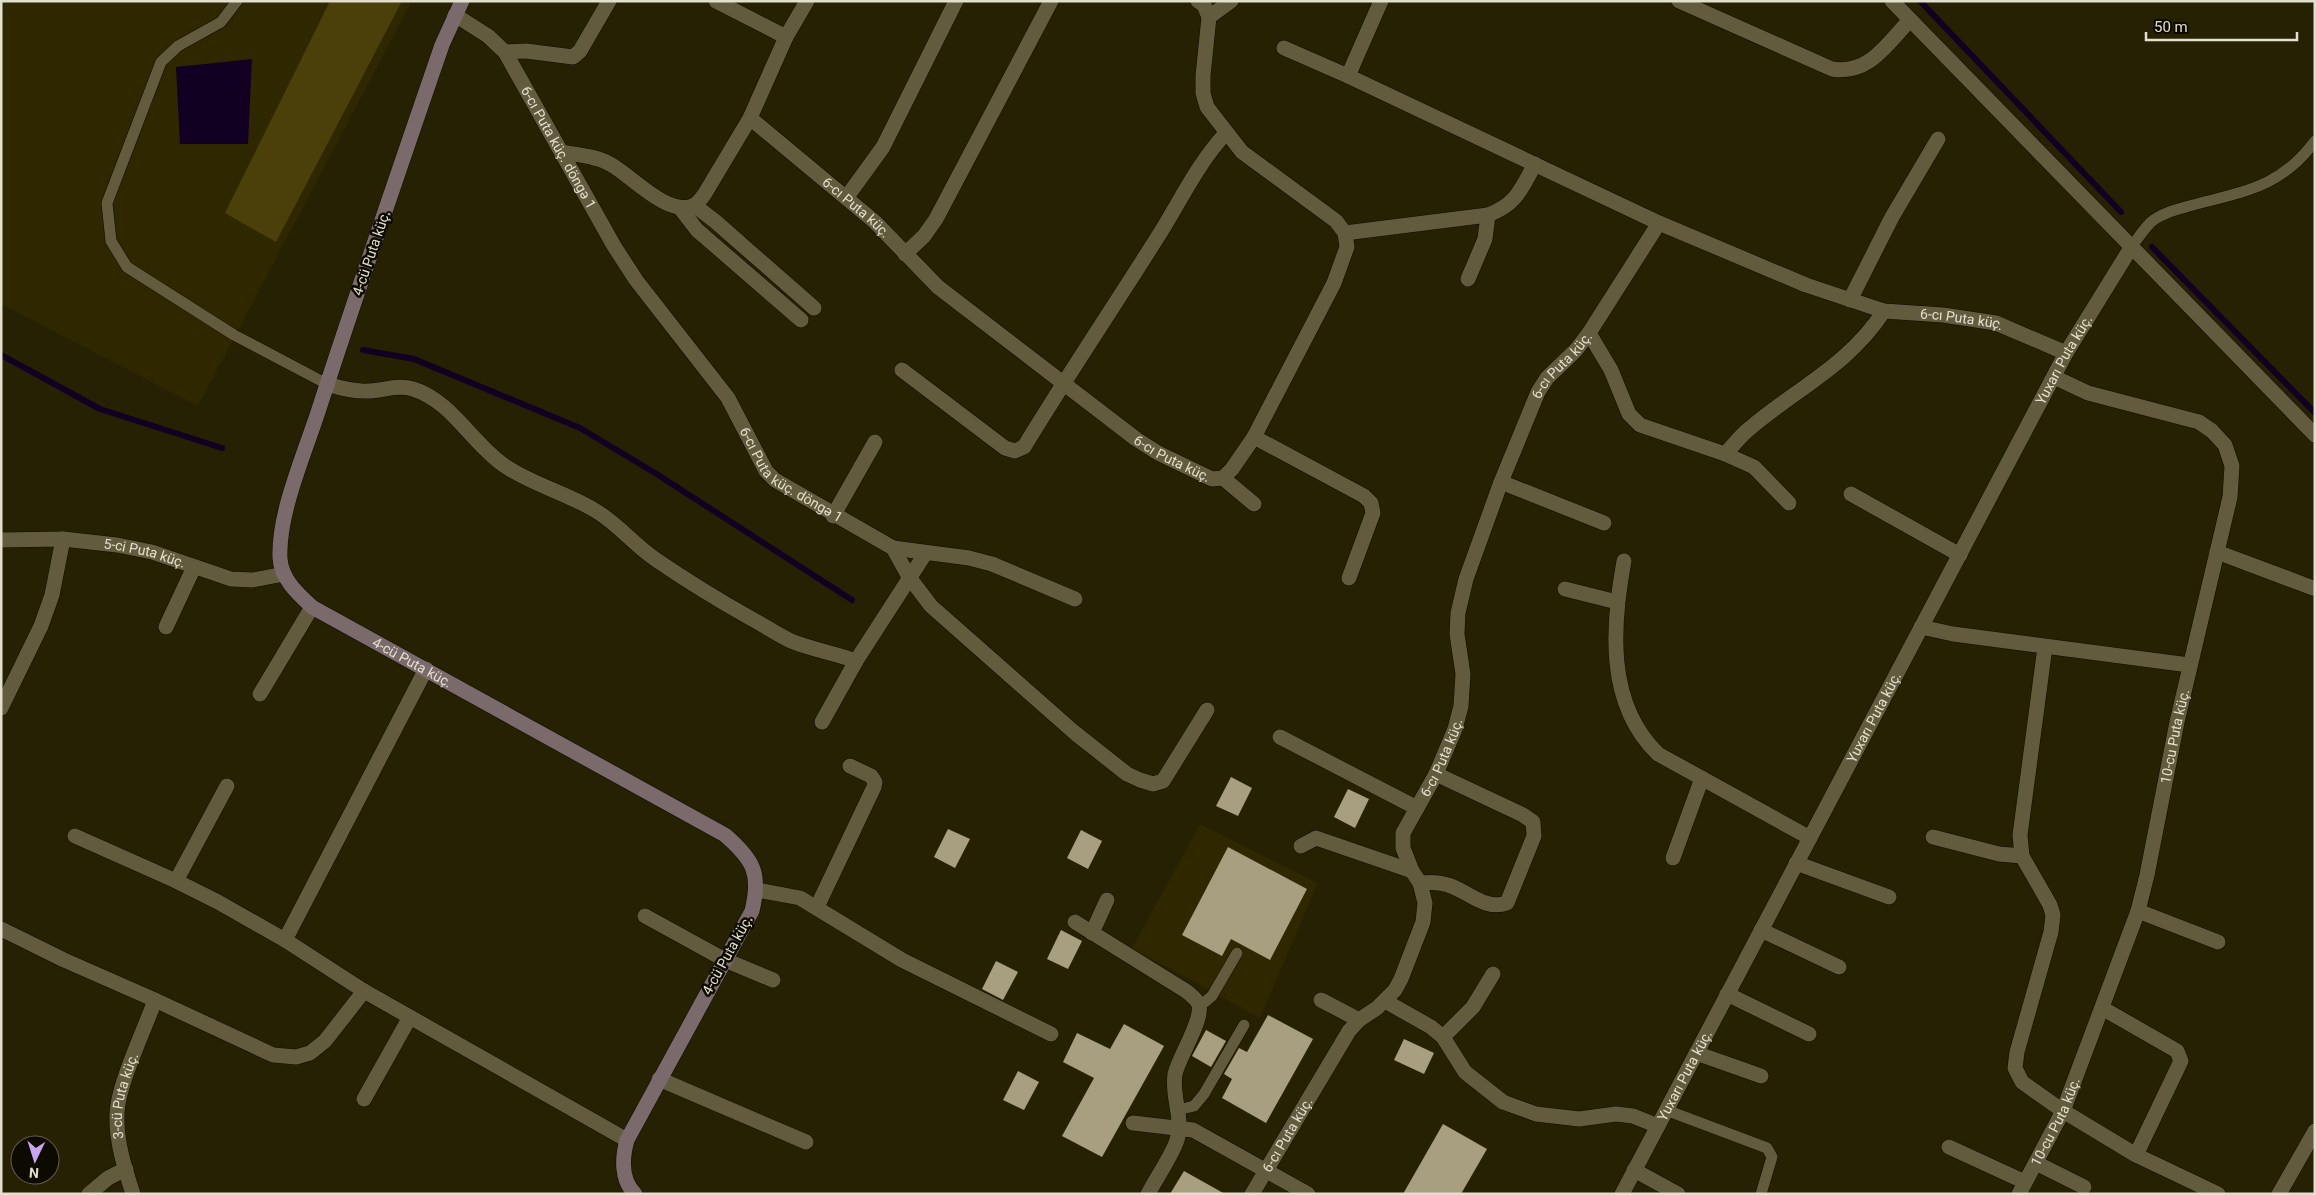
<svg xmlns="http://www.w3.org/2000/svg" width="2316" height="1195" font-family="Roboto,sans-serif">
	<rect width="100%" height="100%" fill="#272104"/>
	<g fill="#2f2700">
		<polygon points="1,1 412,1 198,406 1,304"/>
		<polygon points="1200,824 1318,883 1260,1018 1132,948"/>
	</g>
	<polygon fill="#4b400a" points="330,1 402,1 276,242 225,213"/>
	<polygon fill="#120022" points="252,59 248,144 180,144 176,67"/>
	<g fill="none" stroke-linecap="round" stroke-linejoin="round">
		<g stroke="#120022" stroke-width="6">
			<polyline points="1920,1 2121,212"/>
			<polyline points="2152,247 2315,413"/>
			<polyline points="363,350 414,359 580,428 655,473 852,600"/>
			<polyline points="1,355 100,409 222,448"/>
		</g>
	</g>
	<g fill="#a79f7f">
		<polygon points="1231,777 1252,788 1238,816 1216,806"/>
		<polygon points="1348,789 1369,799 1355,828 1334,817"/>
		<polygon points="948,829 970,839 955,868 934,857"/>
		<polygon points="1081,830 1102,841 1088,869 1067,858"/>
		<polygon points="1228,847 1307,889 1270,960 1231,939 1222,956 1182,935"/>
		<polygon points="1061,930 1082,941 1068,969 1047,959"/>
		<polygon points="996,961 1018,972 1003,1000 982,989"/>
		<polygon points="1268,1015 1313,1039 1266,1123 1222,1098 1232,1079 1224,1074 1239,1048 1247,1052"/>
		<polygon points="1124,1024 1164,1046 1102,1157 1062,1136 1094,1078 1063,1062 1077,1033 1110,1049"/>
		<polygon points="1206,1030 1226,1041 1211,1067 1192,1056"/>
		<polygon points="1404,1039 1434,1053 1424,1074 1394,1060"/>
		<polygon points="1018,1071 1039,1082 1024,1110 1003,1100"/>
		<polygon points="1443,1124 1487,1149 1461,1194 1403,1194"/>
		<polygon points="1184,1171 1225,1194 1170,1194"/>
	</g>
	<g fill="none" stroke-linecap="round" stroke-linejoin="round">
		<g stroke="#100a00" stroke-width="12">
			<g id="lane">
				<polyline points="237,1 221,22 178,46 161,62 107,203 111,241 127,267 234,335 327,384"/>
				<path d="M 2132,246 C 2138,238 2144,229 2151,222 C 2163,212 2179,209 2193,205 C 2246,191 2281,187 2315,141"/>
				<polyline points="1200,1006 1212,996 1237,953"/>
				<polyline points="1178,1110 1194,1106 1204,1094 1244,1025"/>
				<polyline points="1666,1110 1767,1148 1772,1157 1761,1194"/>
			</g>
		</g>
		<g stroke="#100a00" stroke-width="16">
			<g id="street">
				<polyline points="716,1 786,37"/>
				<path id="s1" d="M 1381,1 L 1348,76 L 1659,223 L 1806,285 L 1884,311 L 1943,315 L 1996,323 L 2066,353"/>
				<path d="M 1679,1 L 1832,69 C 1869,75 1886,45 1910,20"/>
				<polyline points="1892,1 2315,435"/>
				<path id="s2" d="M 455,15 L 488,36 L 505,52 L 614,246 L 636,280 L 728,398 L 766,471 L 775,480 L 893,548 L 909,577 L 931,606 L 1075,733 L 1127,774 L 1140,780 L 1153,784 L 1163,781 L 1207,710"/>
				<polyline points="1209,17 1231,1"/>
				<polyline points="1284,48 1348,76"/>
				<polyline points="505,52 526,51 573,57 580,51 609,1"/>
				<path id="s3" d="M 750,118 L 875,222 L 938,287 L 1136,439 L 1158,453 L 1212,479 L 1223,478 L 1232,469 L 1254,437 L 1334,283 L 1347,247 L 1345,233 L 1336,221 L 1242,152 L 1207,107 L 1203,93 L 1203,76 L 1209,17 L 1204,5 L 1198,1"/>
				<path d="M 562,152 C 578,155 596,156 610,164 C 632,176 667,216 693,206 C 697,204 701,199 704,195 L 750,118 L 786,37 L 807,1"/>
				<polyline points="846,198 883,147 956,1"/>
				<polyline points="694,205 716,222 814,308"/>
				<polyline points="680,208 697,230 801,320"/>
				<path d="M 1345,233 L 1488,215 C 1517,204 1521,189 1535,164"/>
				<polyline points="905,254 924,236 936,219 1051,1"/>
				<polyline points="1468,279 1485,239 1488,215"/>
				<polyline points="1850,300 1892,217 1938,139"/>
				<polyline points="1589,333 1611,370 1629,414 1640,425 1725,454 1754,467 1789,503"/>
				<path d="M 902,370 L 1005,448 L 1015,451 L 1024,447 C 1067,376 1113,308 1157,238 C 1180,202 1197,164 1226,133"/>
				<path d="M 327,384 C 340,388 354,392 368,391 C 383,391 397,384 413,389 C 452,401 472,444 505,466 C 533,485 567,493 596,511 C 618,524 634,545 655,559 C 687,581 718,600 752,619 C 765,626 778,635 791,641 C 813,650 835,653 856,661 L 925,554"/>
				<polyline points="1254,437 1364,496 1371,503 1373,513 1349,578"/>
				<path d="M 1725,454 C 1733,446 1740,436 1749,429 C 1797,388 1848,366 1884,311"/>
				<polyline points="1223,478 1254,504"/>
				<polyline points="1501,482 1604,523"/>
				<polyline points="1851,494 1960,555"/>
				<polyline points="833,516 875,442"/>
				<path id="s4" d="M 1,540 L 63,539 L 117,545 L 152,552 L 231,579 L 253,580 L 284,574"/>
				<polyline points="893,548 969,558 992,564 1075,599"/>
				<polyline points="2217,552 2313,588"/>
				<path d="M 1624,561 C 1612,626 1606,704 1658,754 L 1810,838"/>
				<polyline points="1565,589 1617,602"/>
				<polyline points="166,627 194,567"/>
				<polyline points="1921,627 1953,634 2189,665"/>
				<polyline points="2045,647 2020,835 2022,856 2050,905 2053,915 2051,932 2017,1052 2015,1068 2022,1082 2063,1111 2136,1155 2218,1194"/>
				<polyline points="260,694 312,607"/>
				<polyline points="1,708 41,626 52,595 63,539"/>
				<polyline points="822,722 856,661"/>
				<polyline points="1280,737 1417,808"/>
				<polyline points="75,836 176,881 218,902 285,940 364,991 627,1140"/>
				<polyline points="1933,837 1999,854 2022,856"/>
				<polyline points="1301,846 1316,838 1412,871"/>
				<polyline points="1673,858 1702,778"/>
				<polyline points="1796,863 1889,897"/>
				<polyline points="176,881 227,786"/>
				<path d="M 1420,883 C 1430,882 1439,882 1448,885 C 1468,891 1485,911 1507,903 L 1534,836 L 1533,822 L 1523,815 L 1436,774"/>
				<polyline points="757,890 800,898 902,960 1051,1034"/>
				<polyline points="817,907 874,787 875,782 871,776 850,766"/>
				<polyline points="2138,911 2218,942"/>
				<polyline points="645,916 725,960 773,980"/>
				<path d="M 1075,922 L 1186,991 C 1191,995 1197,999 1199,1005 C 1203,1021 1179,1056 1175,1074 C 1171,1097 1185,1120 1176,1143 C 1169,1160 1157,1177 1148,1194"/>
				<polyline points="1,929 64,960 155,1000 273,1055 296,1057 310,1053 325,1041 364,991"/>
				<polyline points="1761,930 1839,967"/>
				<polyline points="1092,933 1107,900"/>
				<polyline points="285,940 426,669"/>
				<polyline points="1727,994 1809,1034"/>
				<polyline points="1321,1000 1359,1020"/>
				<polyline points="1385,1001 1431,1027 1443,1037 1465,1072 1503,1102 1536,1114 1579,1119 1616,1114 1633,1116 1658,1126"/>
				<polyline points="2102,1008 2177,1051 2181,1061 2136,1155"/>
				<polyline points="1443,1037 1473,1007 1493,974"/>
				<polyline points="1696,1053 1761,1076"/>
				<polyline points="659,1079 806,1142"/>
				<polyline points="364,1099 410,1017"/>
				<polyline points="1133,1123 1193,1130 1308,1194"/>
				<polyline points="1949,1147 2025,1182"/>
				<polyline points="2036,1163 2084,1187"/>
				<polyline points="1634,1170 1678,1194"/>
				<polyline points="89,1194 108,1178 126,1169"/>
				<path id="s5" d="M 133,1194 C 125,1169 116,1142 117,1115 C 117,1086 145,1029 155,1000"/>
				<path id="s6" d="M 1252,1194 L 1349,1031 L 1359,1020 L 1377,1008 L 1395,990 L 1401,979 L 1423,922 L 1425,903 L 1420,883 L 1412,871 L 1403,848 L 1403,833 L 1436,774 L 1455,729 L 1461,706 L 1463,674 L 1457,634 L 1458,613 L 1466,579 L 1501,482 L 1538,392 L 1547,378 L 1576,350 L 1589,333 L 1659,223"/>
				<path id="s7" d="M 1622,1194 L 2066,353 L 2132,246"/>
				<path id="s8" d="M 2019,1194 L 2063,1111 L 2138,911 L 2147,875 L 2177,722 L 2230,497 L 2232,466 L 2225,445 L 2212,431 L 2199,422 L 2088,393 L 2054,377"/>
				<polyline points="2279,1194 2315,1131"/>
			</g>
		</g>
		<g stroke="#100a00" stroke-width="16">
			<g id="secondary">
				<path id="s9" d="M 462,1 L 442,45 C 400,167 358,289 318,412 C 304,455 278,514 280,558 C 281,579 298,594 312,607 L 725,835 C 754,860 761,874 752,911 L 627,1140 C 622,1158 621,1180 635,1194"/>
			</g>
		</g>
		<use href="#lane" stroke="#625b3d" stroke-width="11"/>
		<use href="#street" stroke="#625b3d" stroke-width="15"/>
		<use href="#secondary" stroke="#7a6a6c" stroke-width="15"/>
	</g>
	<g text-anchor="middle" stroke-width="5" stroke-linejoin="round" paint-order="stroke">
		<g font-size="14" fill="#e3dfce" stroke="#0d0a02">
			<text dy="5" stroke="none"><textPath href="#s2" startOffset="172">6-cı Puta küç. döngə 1</textPath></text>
			<text dy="5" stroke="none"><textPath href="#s3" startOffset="139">6-cı Puta küç.</textPath></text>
			<text transform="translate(371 253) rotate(-71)" y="5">4-cü Puta küç.</text>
			<text dy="5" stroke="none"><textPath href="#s1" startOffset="746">6-cı Puta küç.</textPath></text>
			<text dy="5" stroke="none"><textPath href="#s7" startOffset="944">Yuxarı Puta küç.</textPath></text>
			<text dy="5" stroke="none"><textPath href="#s6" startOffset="924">6-cı Puta küç.</textPath></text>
			<text dy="5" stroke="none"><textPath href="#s3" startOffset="544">6-cı Puta küç.</textPath></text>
			<text dy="5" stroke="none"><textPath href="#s2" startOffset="578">6-cı Puta küç. döngə 1</textPath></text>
			<text dy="5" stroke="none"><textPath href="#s4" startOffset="145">5-ci Puta küç.</textPath></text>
			<text dy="5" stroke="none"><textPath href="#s9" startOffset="762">4-cü Puta küç.</textPath></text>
			<text dy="5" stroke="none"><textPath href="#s7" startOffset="539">Yuxarı Puta küç.</textPath></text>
			<text dy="5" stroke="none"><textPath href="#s8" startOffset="486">10-cu Puta küç.</textPath></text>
			<text dy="5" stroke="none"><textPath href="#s6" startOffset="504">6-cı Puta küç.</textPath></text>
			<text transform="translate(727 955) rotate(-61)" y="5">4-cü Puta küç.</text>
			<text dy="5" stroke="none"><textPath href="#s7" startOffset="134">Yuxarı Puta küç.</textPath></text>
			<text dy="5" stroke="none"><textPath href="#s5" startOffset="101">3-cü Puta küç.</textPath></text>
			<text dy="5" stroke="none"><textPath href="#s8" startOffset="81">10-cu Puta küç.</textPath></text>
			<text dy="5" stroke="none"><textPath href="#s6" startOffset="69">6-cı Puta küç.</textPath></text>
		</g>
	</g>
	<rect width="2316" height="1195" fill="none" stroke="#e3dfce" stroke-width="5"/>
	<g transform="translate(35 1160) rotate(184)"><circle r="24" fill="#0d0a02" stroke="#635f54"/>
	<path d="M0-4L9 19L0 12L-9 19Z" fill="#c8a5ef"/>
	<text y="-8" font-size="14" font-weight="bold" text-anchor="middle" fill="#e3dfce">N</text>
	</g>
	<path d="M2146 32v8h151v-8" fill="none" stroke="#e3dfce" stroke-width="2.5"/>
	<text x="2154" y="32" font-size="15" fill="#e3dfce" stroke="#0d0a02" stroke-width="4" paint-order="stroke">50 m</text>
</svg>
